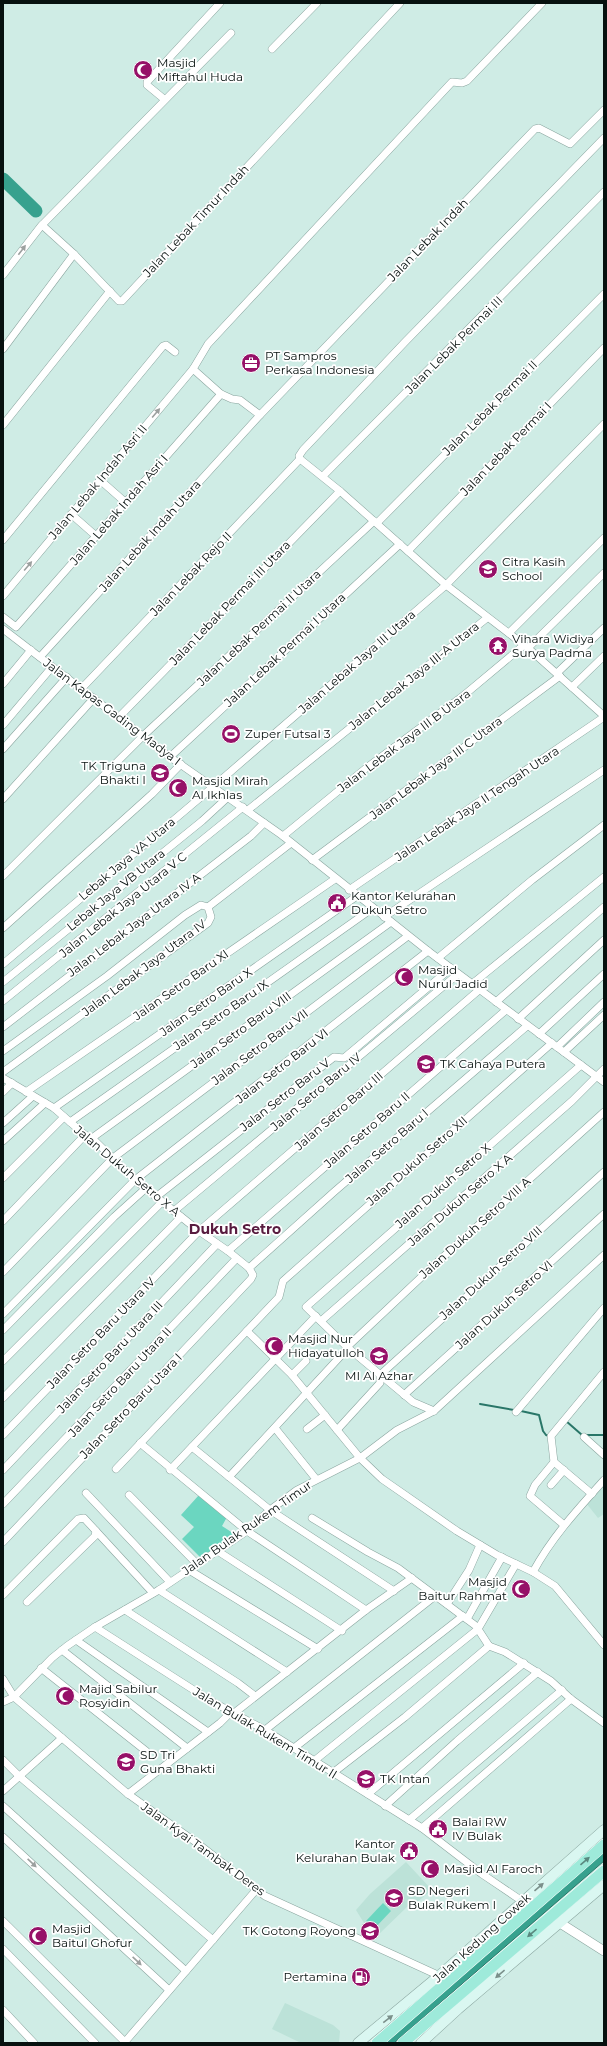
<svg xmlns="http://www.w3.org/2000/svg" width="607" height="2046" font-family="Montserrat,sans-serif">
	<rect width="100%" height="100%" fill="#cfece5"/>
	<g fill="#bce2d8">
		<polygon points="603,1485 604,1514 598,1518 586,1503"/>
		<polygon points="406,1862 432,1890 412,1906 409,1905 378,1935 364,1923 356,1910 370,1894"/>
		<polygon points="285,2003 333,2025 340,2031 339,2043 301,2043 272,2029"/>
	</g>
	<g fill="#6bd6c0">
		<polygon points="199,1495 227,1517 222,1526 236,1535 201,1558 182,1539 194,1527 181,1515"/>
		<polygon points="383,1903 391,1911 374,1929 366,1921"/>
	</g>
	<polygon fill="#37a18e" stroke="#297668" points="604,1850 604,1861 394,2043 381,2043"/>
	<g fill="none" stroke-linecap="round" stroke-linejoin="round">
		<g stroke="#297668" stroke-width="2">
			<polyline points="480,1404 514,1410"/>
			<polyline points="521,1411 539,1415 543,1431 546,1435 549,1436"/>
			<polyline points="566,1421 582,1435 604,1435"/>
		</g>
		<polyline stroke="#37a18e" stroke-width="13" points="3,179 36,211"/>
		<g stroke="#8aa59f" stroke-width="8">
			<g id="minor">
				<polyline points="272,49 317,3"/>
				<polyline points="164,99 147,85 147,82 220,3"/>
				<polyline points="42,225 74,254 119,301 122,301 400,3"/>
				<polyline points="3,275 41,226 231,33"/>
				<polyline points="3,349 74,254"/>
				<polyline points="260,415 240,400 232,399 221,394 193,369 208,344 452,82 462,83 467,81 542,3"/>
				<polyline points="3,425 110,291"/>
				<polyline points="300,459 299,456 303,450 404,343 604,138"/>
				<polyline points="300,459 340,491 446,585 528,648 604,716"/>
				<polyline points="323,476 604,192"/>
				<polyline points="100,480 125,502"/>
				<polyline points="71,514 96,536"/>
				<polyline points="377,523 604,294"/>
				<polyline points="3,540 163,346 166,345 175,352"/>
				<polyline points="408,551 604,348"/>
				<polyline points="3,596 193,369"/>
				<polyline points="3,617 16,627 221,394"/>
				<polyline points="3,629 170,757 283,836 428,951 604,1082"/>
				<polyline points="509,633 604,538"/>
				<polyline points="528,648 604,573"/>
				<polyline points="40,657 260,415 535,129 539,128 570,144 604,110"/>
				<polyline points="557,673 604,628"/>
				<polyline points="3,684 31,650"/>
				<polyline points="572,687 604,656"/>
				<polyline points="82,688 300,459"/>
				<polyline points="120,716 340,491"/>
				<polyline points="3,725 52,667"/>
				<polyline points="3,749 67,677"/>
				<polyline points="170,757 400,544"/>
				<polyline points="3,799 94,698"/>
				<polyline points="248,810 487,618"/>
				<polyline points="283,836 365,769 463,696 524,645"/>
				<polyline points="312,860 560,676"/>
				<polyline points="3,876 145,734 374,521"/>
				<polyline points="349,890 604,717"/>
				<polyline points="384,917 604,770"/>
				<polyline points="3,928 152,794 181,764"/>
				<polyline points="438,958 532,880 604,825"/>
				<polyline points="3,964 214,786 446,585 604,424"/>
				<polyline points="3,982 202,821 228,797"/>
				<polyline points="472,984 604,877"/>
				<polyline points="3,1001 243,807"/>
				<polyline points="496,1002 604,907"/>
				<polyline points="518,1019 604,940"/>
				<polyline points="3,1027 251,836 264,823"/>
				<polyline points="539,1034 604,974"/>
				<polyline points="557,1047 604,1002"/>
				<polyline points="3,1051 107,976 185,915 201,905 208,907"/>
				<polyline points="564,1052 604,1015"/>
				<polyline points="3,1072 208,923 211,917 208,907 291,843"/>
				<polyline points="3,1078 54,1108 85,1135 92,1138 135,1180 199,1231 228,1251 249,1268 253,1275 251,1279 3,1542"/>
				<polyline points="3,1092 12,1083"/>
				<polyline points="26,1092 335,879"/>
				<polyline points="54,1108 357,896"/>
				<polyline points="70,1122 373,908"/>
				<polyline points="3,1123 33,1096"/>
				<polyline points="92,1138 391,922"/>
				<polyline points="3,1141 45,1103"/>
				<polyline points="3,1178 64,1117"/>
				<polyline points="156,1197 334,1057 344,1058 451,968"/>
				<polyline points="174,1211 458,974"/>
				<polyline points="3,1221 85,1135"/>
				<polyline points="228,1251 506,1010"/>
				<polyline points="249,1268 335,1191 527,1026"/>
				<polyline points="3,1272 113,1158 408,936"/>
				<polyline points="3,1314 135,1180 428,951"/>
				<polyline points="321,1321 572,1101 604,1069"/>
				<polyline points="3,1330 114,1217 145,1189"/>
				<polyline points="247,1331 292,1375 360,1458 382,1479 457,1531 497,1555 533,1572 555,1586 604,1645"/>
				<polyline points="347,1347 432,1267 604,1112"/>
				<polyline points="3,1361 162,1202"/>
				<polyline points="292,1375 306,1361"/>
				<polyline points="404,1395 604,1214"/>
				<polyline points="3,1398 181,1217"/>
				<polyline points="434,1411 413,1402 347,1347 306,1307 581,1065"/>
				<polyline points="516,1412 604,1308"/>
				<polyline points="275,1428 316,1479"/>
				<polyline points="307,1429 325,1415"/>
				<polyline points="337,1430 380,1383 380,1375 604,1172"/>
				<polyline points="3,1435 199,1231 479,990"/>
				<polyline points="584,1437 604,1455"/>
				<polyline points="140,1443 247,1531 366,1610"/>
				<polyline points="192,1447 270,1510 394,1591"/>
				<polyline points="554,1462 535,1485 530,1496 564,1525"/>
				<polyline points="116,1469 279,1297 283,1281 552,1043"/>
				<polyline points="3,1470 217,1244"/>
				<polyline points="170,1470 316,1316"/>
				<polyline points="229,1477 348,1348"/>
				<polyline points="551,1485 564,1470"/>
				<polyline points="86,1493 170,1582"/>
				<polyline points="592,1494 554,1462 551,1436 604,1372"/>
				<polyline points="129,1495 197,1564"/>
				<polyline points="3,1504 236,1259"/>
				<polyline points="312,1518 368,1552 398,1568 476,1626 489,1646"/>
				<polyline points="96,1531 153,1593"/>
				<polyline points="216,1550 342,1631"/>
				<polyline points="189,1570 318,1649"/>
				<path d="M 533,1572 C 552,1537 578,1509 604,1480"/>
				<polyline points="159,1590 287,1672"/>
				<polyline points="3,1595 78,1519 84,1518 96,1531 95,1536 27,1602"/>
				<polyline points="447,1604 469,1570 480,1545"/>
				<polyline points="125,1610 238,1683 255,1696"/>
				<polyline points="467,1619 502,1557"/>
				<polyline points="95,1627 211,1701 265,1730 422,1828 482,1874 522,1901"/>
				<polyline points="76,1640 208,1732"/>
				<polyline points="489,1646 505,1652 551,1681 571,1699 604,1723"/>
				<polyline points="62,1650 187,1748"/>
				<polyline points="41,1668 146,1751"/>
				<polyline points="3,1679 14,1697 52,1658 67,1646 95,1627 159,1590 247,1531 270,1510 297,1490 360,1458 397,1430 434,1411 604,1255"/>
				<polyline points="3,1702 14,1697 128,1794 197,1843 265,1896 442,1977"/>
				<polyline points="233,1714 366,1610 412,1578"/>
				<polyline points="265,1730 435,1596"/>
				<polyline points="294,1748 463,1616"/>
				<polyline points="3,1760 19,1776 213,1940"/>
				<polyline points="314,1761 478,1629 516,1564"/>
				<polyline points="334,1772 405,1717 489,1646"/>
				<polyline points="3,1791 62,1738"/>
				<polyline points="128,1794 220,1723 230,1713"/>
				<polyline points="368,1794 524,1663"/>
				<polyline points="3,1806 186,1971"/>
				<polyline points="385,1806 457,1741 538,1672"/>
				<polyline points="409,1820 562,1690"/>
				<polyline points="422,1828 571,1699"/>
				<polyline points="3,1837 169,1990"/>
				<polyline points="3,1921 125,2042"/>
				<polyline points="3,1949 95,2043"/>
				<polyline points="3,2010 34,2043"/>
				<polyline points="124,2043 256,1890"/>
			</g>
		</g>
		<g stroke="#8aa59f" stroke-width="10">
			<polyline id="tertiary" points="560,1923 604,1951"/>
		</g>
		<g stroke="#8aa59f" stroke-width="11">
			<g id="secondary">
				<polyline points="358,2043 440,1975 604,1830"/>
				<polyline points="421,2043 458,2009 604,1885"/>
			</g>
		</g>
		<g stroke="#fff" stroke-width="12">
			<g id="trunk">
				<polyline points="377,2043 604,1845"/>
				<polyline points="403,2043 604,1871"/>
			</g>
		</g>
		<use href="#minor" stroke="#fff" stroke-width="7"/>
		<use href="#tertiary" stroke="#fff" stroke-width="9"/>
		<use href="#secondary" stroke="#daf7f1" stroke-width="10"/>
		<use href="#trunk" stroke="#9eeada" stroke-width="11"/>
	</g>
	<defs><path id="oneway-solid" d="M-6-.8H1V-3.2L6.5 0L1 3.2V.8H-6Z"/></defs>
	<g fill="#9ca09f">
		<use href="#oneway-solid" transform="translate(22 250) rotate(-53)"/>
		<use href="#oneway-solid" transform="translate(156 413) rotate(-50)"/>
		<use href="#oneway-solid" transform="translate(28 566) rotate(-50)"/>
		<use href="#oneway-solid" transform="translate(32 1863) rotate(43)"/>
		<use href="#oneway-solid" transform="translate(137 1961) rotate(43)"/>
	</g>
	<g fill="#5a887f">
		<use href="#oneway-solid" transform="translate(585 1861) rotate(-41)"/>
		<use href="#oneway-solid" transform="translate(532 1933) rotate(140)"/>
	</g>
	<g fill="#7b908b">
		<use href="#oneway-solid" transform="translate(539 1887) rotate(-41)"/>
		<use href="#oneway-solid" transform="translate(500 1974) rotate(140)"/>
		<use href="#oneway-solid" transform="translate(388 2019) rotate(-38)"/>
	</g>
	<defs>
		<g id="mosque-disc" transform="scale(1)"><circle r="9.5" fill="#961168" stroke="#fff"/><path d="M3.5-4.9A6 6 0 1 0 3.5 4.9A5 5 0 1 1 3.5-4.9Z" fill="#fff"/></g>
		<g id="office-disc" transform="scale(1)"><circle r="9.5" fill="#961168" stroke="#fff"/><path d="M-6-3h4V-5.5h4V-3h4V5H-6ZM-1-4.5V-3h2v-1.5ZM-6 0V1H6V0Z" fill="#fff"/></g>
		<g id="school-disc" transform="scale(1)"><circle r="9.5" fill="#961168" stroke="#fff"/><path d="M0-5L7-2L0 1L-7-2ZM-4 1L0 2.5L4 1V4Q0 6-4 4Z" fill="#fff"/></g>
		<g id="temple-disc" transform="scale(1)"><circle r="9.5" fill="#961168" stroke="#fff"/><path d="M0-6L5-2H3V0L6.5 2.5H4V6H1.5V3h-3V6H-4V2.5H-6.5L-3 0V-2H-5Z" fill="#fff"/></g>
		<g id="stadium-disc" transform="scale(1)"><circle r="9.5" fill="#961168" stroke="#fff"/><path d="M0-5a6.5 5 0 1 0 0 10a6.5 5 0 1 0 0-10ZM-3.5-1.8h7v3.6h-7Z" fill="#fff"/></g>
		<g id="civic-disc" transform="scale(1)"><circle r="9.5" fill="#961168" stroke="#fff"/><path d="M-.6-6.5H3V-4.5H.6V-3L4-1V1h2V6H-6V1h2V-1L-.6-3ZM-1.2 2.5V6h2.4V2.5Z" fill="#fff"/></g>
		<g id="fuel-disc" transform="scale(1)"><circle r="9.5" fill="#961168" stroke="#fff"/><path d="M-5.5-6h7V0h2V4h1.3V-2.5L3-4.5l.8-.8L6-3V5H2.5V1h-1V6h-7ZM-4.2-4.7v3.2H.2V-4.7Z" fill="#fff"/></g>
	</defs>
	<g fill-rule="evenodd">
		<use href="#mosque-disc" x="143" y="70"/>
		<use href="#office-disc" x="251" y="363"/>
		<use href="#school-disc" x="488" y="569"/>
		<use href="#temple-disc" x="498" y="646"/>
		<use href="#stadium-disc" x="231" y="734"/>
		<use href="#school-disc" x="160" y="773"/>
		<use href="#mosque-disc" x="178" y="788"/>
		<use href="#civic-disc" x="337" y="903"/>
		<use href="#mosque-disc" x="404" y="977"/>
		<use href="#school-disc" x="426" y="1064"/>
		<use href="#mosque-disc" x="274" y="1346"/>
		<use href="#school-disc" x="379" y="1356"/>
		<use href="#mosque-disc" x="521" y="1589"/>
		<use href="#mosque-disc" x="65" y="1696"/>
		<use href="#school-disc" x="126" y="1762"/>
		<use href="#school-disc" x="366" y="1779"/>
		<use href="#civic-disc" x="438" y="1829"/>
		<use href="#civic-disc" x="409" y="1851"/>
		<use href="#mosque-disc" x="430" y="1869"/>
		<use href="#school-disc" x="394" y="1898"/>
		<use href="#school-disc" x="370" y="1931"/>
		<use href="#mosque-disc" x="38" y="1936"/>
		<use href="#fuel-disc" x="361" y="1977"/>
	</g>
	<g text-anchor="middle" stroke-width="3.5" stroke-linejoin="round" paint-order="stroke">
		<g font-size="12" fill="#07110f" stroke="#fff" text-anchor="start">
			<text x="157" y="67">Masjid<tspan x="157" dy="14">Miftahul Huda</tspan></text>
			<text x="265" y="360">PT Sampros<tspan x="265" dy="14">Perkasa Indonesia</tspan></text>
			<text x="502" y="566">Citra Kasih<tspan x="502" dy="14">School</tspan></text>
			<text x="512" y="643">Vihara Widiya<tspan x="512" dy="14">Surya Padma</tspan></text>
			<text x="245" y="738">Zuper Futsal 3</text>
			<text x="146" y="770" text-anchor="end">TK Triguna<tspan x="146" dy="14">Bhakti I</tspan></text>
			<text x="192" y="785">Masjid Mirah<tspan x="192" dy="14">Al Ikhlas</tspan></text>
			<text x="351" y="900">Kantor Kelurahan<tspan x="351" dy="14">Dukuh Setro</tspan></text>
			<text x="418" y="974">Masjid<tspan x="418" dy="14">Nurul Jadid</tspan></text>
			<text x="440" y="1068">TK Cahaya Putera</text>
			<text x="288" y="1343">Masjid Nur<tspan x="288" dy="14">Hidayatulloh</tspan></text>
			<text x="379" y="1380" text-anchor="middle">MI Al Azhar</text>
			<text x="507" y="1586" text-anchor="end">Masjid<tspan x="507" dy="14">Baitur Rahmat</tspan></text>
			<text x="79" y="1693">Majid Sabilur<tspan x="79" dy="14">Rosyidin</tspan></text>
			<text x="140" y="1759">SD Tri<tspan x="140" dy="14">Guna Bhakti</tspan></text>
			<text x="380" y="1783">TK Intan</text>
			<text x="452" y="1826">Balai RW<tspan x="452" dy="14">IV Bulak</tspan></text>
			<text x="395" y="1848" text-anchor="end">Kantor<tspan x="395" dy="14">Kelurahan Bulak</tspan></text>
			<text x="444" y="1873">Masjid Al Faroch</text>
			<text x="408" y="1895">SD Negeri<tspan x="408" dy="14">Bulak Rukem I</tspan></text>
			<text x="52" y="1933">Masjid<tspan x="52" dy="14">Baitul Ghofur</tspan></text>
			<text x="356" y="1935" text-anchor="end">TK Gotong Royong</text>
			<text x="347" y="1981" text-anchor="end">Pertamina</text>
		</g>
		<g font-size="12" fill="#07110f" stroke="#fff">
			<text transform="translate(196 221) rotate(-47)" y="4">Jalan Lebak Timur Indah</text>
			<text transform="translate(428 240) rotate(-46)" y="4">Jalan Lebak Indah</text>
			<text transform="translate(454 345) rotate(-45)" y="4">Jalan Lebak Permai III</text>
			<text transform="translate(490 408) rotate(-45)" y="4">Jalan Lebak Permai II</text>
			<text transform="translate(506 449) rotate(-46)" y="4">Jalan Lebak Permai I</text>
			<text transform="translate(98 482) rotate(-50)" y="4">Jalan Lebak Indah Asri II</text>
			<text transform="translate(119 510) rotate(-49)" y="4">Jalan Lebak Indah Asri I</text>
			<text transform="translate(150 536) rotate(-48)" y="4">Jalan Lebak Indah Utara</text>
			<text transform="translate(191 574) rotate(-46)" y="4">Jalan Lebak Rejo II</text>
			<text transform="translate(230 603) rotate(-46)" y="4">Jalan Lebak Permai III Utara</text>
			<text transform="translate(259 628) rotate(-43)" y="4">Jalan Lebak Permai II Utara</text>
			<text transform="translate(285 650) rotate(-43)" y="4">Jalan Lebak Permai I Utara</text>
			<text transform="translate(357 662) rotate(-41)" y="4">Jalan Lebak Jaya III Utara</text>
			<text transform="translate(414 676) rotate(-39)" y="4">Jalan Lebak Jaya III-A Utara</text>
			<text transform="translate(112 712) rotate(37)" y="4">Jalan Kapas Gading Madya I</text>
			<text transform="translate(404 741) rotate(-37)" y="4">Jalan Lebak Jaya III B Utara</text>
			<text transform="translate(436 768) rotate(-37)" y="4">Jalan Lebak Jaya III C Utara</text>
			<text transform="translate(477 804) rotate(-34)" y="4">Jalan Lebak Jaya II Tengah Utara</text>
			<text transform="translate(127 859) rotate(-40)" y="4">Lebak Jaya VA Utara</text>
			<text transform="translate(116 890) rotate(-39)" y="4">Lebak Jaya VB Utara</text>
			<text transform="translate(123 905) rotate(-39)" y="4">Jalan Lebak Jaya Utara V C</text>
			<text transform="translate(134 925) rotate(-37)" y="4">Jalan Lebak Jaya Utara IV A</text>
			<text transform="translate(144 968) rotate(-37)" y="4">Jalan Lebak Jaya Utara IV</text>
			<text transform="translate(181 985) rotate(-35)" y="4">Jalan Setro Baru XI</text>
			<text transform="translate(206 1002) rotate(-35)" y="4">Jalan Setro Baru X</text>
			<text transform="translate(221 1015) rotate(-35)" y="4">Jalan Setro Baru IX</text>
			<text transform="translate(241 1030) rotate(-36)" y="4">Jalan Setro Baru VIII</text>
			<text transform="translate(260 1047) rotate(-37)" y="4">Jalan Setro Baru VII</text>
			<text transform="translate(282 1066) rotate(-38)" y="4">Jalan Setro Baru VI</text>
			<text transform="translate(316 1092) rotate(-40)" y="4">Jalan Setro Baru IV</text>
			<text transform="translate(285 1095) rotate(-38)" y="4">Jalan Setro Baru V</text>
			<text transform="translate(339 1111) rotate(-41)" y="4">Jalan Setro Baru III</text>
			<text transform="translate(367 1130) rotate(-41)" y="4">Jalan Setro Baru II</text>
			<text transform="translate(387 1146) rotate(-41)" y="4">Jalan Setro Baru I</text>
			<text transform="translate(417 1161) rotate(-41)" y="4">Jalan Dukuh Setro XII</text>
			<text transform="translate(127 1171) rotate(40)" y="4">Jalan Dukuh Setro X A</text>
			<text transform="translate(443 1186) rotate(-41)" y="4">Jalan Dukuh Setro X</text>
			<text transform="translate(460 1200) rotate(-41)" y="4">Jalan Dukuh Setro X A</text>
			<text transform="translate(475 1228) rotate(-42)" y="4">Jalan Dukuh Setro VIII A</text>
			<text transform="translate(491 1273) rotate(-42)" y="4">Jalan Dukuh Setro VIII</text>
			<text transform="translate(504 1305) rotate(-42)" y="4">Jalan Dukuh Setro VI</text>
			<text transform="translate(101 1333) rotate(-46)" y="4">Jalan Setro Baru Utara IV</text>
			<text transform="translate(110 1357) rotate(-47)" y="4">Jalan Setro Baru Utara III</text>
			<text transform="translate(120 1382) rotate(-47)" y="4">Jalan Setro Baru Utara II</text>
			<text transform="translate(131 1406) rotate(-46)" y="4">Jalan Setro Baru Utara I</text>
			<text transform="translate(247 1528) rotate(-35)" y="4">Jalan Bulak Rukem Timur</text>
			<text transform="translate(265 1733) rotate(31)" y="4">Jalan Bulak Rukem Timur II</text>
			<text transform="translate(203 1849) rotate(36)" y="4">Jalan Kyai Tambak Deres</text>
			<text transform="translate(482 1938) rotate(-42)" y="4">Jalan Kedung Cowek</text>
		</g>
		<g font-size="14" font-weight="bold" fill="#581b3f" stroke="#fff">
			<text x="235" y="1234">Dukuh Setro</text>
		</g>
	</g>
	<rect width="607" height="2046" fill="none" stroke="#07110f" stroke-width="8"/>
</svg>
